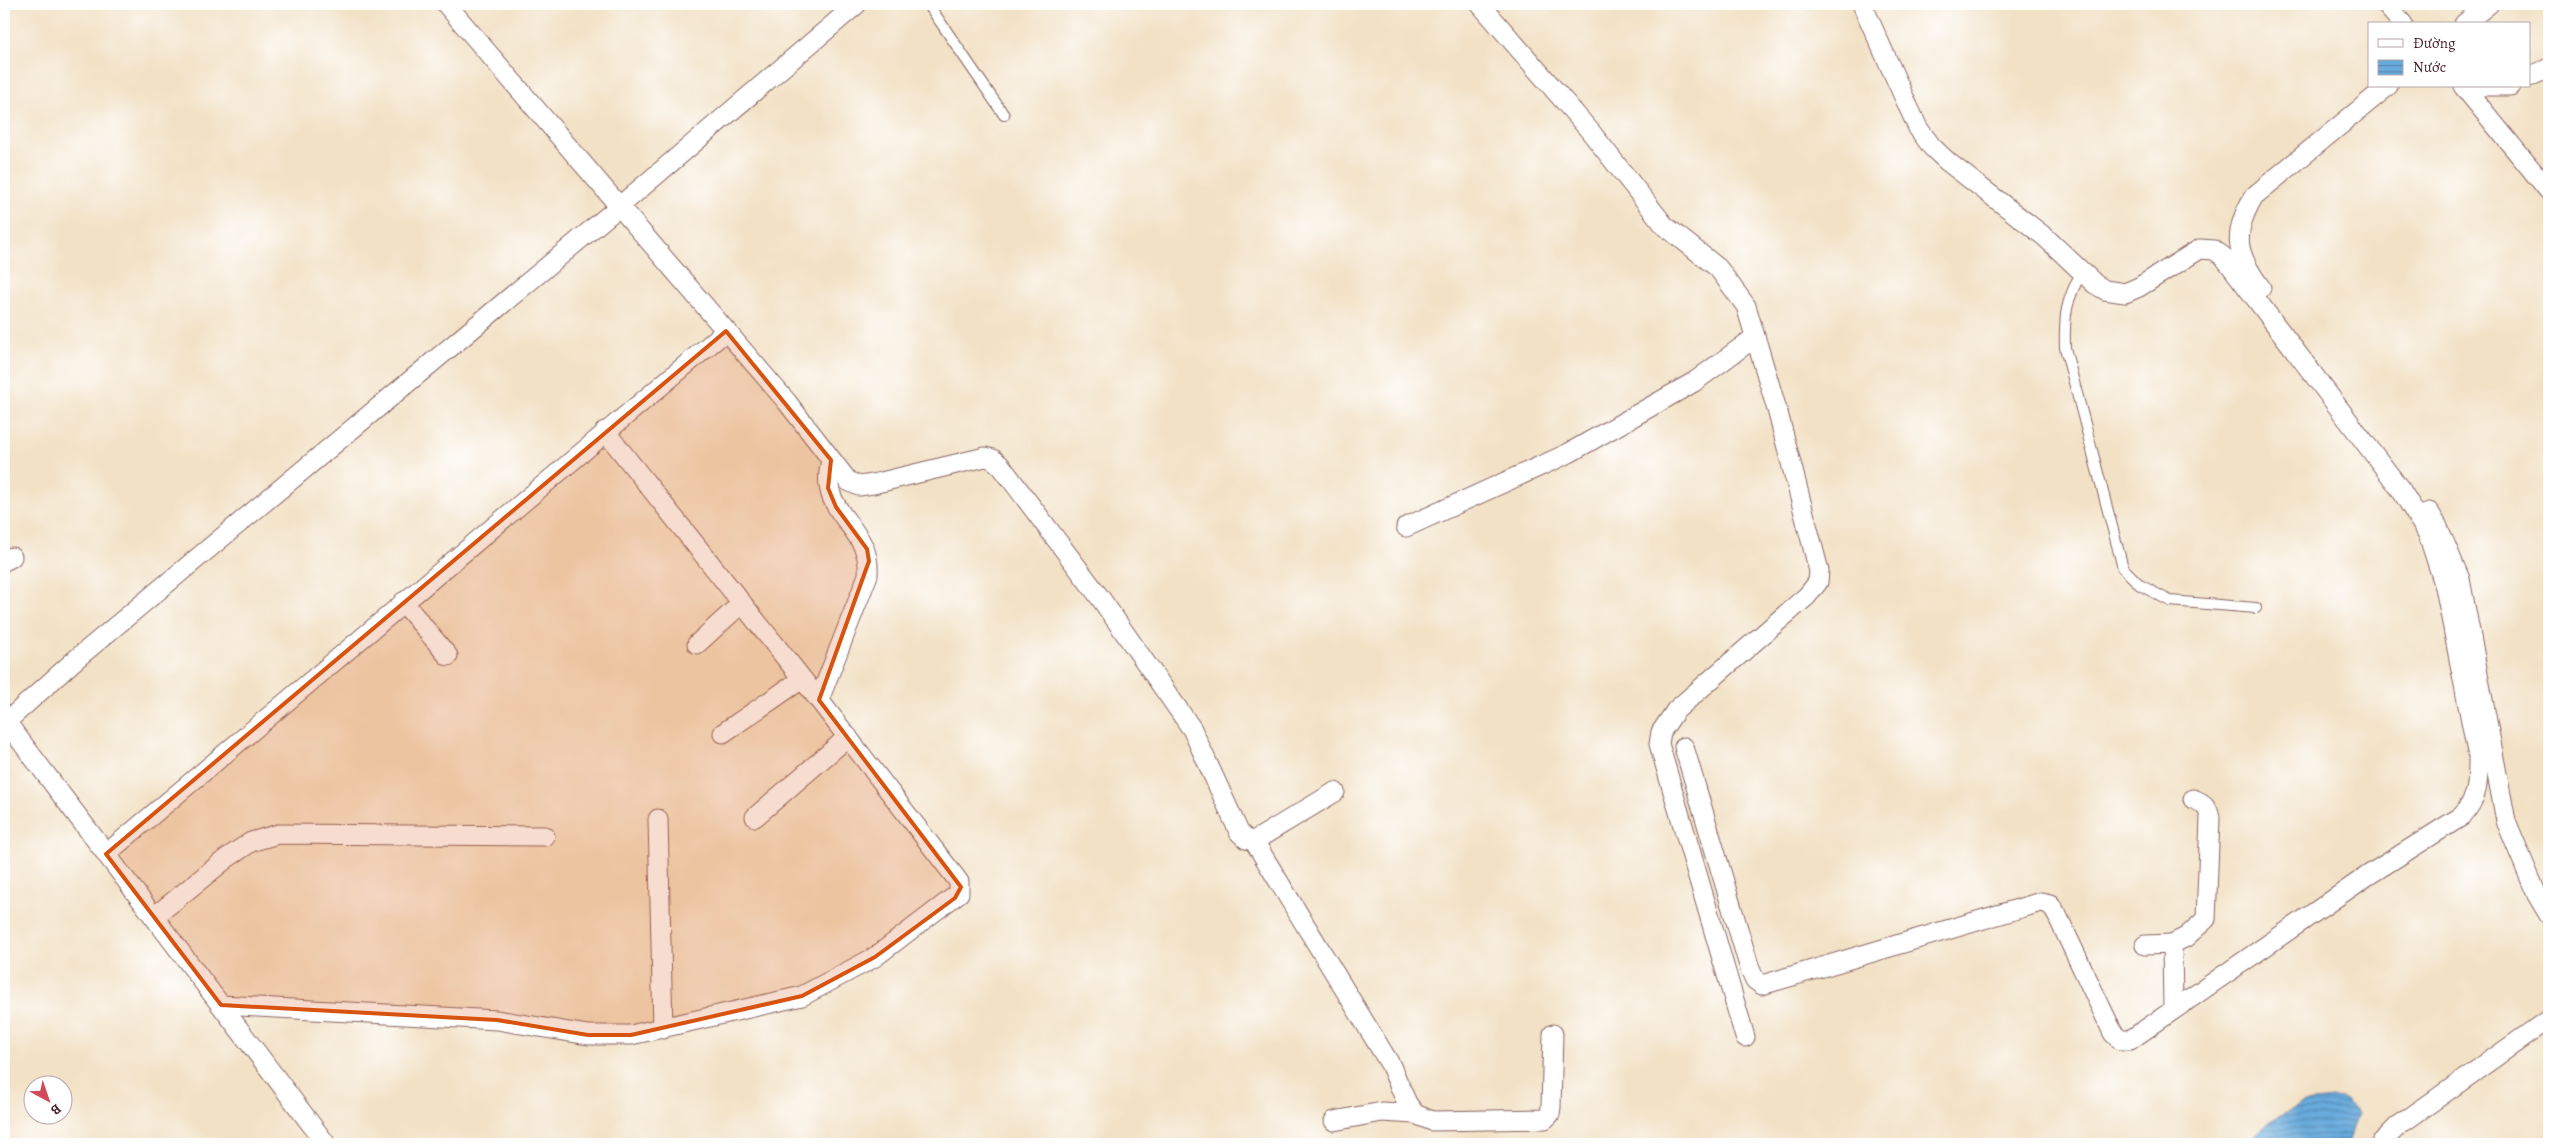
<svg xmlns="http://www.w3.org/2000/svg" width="2553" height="1148" font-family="Alegreya,serif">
	<defs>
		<pattern id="water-rules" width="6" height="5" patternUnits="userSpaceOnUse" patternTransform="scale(1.25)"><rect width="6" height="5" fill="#67aadc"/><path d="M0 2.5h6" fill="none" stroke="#578ab3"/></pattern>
	</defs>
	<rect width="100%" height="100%" fill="#fff"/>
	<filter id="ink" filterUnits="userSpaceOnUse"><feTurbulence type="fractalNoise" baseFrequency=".02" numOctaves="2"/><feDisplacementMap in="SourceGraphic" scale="10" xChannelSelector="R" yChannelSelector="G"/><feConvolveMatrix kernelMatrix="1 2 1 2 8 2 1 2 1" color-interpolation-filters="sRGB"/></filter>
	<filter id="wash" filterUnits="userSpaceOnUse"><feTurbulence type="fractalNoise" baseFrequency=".0096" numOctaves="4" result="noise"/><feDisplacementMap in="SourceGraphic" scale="20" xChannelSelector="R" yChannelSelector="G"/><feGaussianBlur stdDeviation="1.12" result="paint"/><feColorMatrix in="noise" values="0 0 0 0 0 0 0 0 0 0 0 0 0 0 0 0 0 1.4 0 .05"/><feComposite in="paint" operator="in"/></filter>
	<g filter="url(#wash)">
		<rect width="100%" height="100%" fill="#f2e1c5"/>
		<polygon fill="url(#water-rules)" stroke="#586484" points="2342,1098 2358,1112 2348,1144 2245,1144 2271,1121 2304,1102"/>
	</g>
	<g filter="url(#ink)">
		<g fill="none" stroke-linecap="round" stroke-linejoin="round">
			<g stroke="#856361" stroke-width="12">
				<g id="service">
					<polyline points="928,4 1004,115"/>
					<path d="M 2082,271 C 2066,301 2064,314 2065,348 L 2123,568 L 2140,585 L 2170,601 L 2256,608"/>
				</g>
			</g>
			<g stroke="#856361" stroke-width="21">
				<g id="minor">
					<polyline points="446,4 787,402 848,481 859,486 873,484 985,457 993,459 1001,466 1101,599 1192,729 1239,832 1246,839 1254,841 1335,792"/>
					<polyline points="1480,4 1590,131 1664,225 1718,268 1746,306 1778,413 1819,571 1818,582 1807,596 1676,710 1661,732 1659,744 1745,1037"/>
					<polyline points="2385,4 2403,24"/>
					<polyline points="2464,24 2489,4"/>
					<polyline points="2529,77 2549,68"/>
					<polyline points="2463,86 2549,191"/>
					<polyline points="2469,86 2510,86"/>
					<path d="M 2261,288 C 2235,253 2232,233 2254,196 L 2388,86"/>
					<polyline points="2429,512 2438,527 2460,579 2506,821 2537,895 2549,915"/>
					<polyline points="1406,527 1569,453 1694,382 1754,338"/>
					<polyline points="4,561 12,557"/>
					<polyline points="403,602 448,656"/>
					<polyline points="697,644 742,603"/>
					<path d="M 819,700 L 868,575 C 872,524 816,516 831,460"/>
					<polyline points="4,719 326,1144"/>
					<polyline points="6,722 75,660 621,205 857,4"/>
					<polyline points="723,733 802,679"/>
					<path d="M 1684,747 L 1750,969 L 1755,980 L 1762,985 L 2041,902 L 2050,904 L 2057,915 L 2113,1033 L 2120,1040 L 2130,1040 L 2367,876 L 2462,816 C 2479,796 2478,783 2478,757 L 2445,587 L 2428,534 L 2401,490 L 2224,257 L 2214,250 L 2200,249 L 2139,287 L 2125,293 L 2105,290 L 2095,284 L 2045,237 L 1948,162 L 1932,147 L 1918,128 L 1862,4"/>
					<polyline points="755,817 848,737"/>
					<polyline points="658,819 663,1029"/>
					<polyline points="1254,841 1390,1064 1407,1103 1415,1114 1432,1121 1545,1119 1550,1114 1551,1107 1553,1034"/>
					<polyline points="106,854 726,331"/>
					<polyline points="154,917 227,858 251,842 278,834 545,836"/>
					<polyline points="2145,945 2172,944"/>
					<polyline points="221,1005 497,1020 588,1035 631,1035 802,996 875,957 959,893 959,882 819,700 605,431"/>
					<path d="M 2173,1008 L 2172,944 L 2186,937 L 2206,919 L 2210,818 C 2208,807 2204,803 2193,799"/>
					<polyline points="1334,1121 1382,1112 1415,1114"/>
					<polyline points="2380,1144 2398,1126 2549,1019"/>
				</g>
			</g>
			<use href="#service" stroke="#fff" stroke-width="10"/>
			<use href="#minor" stroke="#fff" stroke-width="19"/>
		</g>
	</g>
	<path fill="#d8530f" fill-opacity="0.2" stroke="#d8530f" stroke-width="4" stroke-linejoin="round" d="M 726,331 L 831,460 L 828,488 L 836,507 L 867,549 L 869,561 L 819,700 L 961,887 L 955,898 L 875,957 L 802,996 L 631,1035 L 588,1035 L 497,1020 L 221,1005 L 106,854 Z"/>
	<rect width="2553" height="1148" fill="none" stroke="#fff" stroke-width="20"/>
	<rect x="2368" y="22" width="162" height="65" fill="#ffffff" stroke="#b7a5aa"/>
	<rect x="2378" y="39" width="25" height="8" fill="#ffffff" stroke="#b7a5aa"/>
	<text x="2413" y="48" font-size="15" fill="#4a1f2b">Đường</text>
	<rect x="2378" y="60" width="25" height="15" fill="url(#water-rules)" stroke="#b7a5aa"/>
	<text x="2413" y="72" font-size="15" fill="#4a1f2b">Nước</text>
	<g transform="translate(48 1100) rotate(140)"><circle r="24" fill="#ffffff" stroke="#b7a5aa"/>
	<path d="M0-4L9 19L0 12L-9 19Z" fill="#d1495b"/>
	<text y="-8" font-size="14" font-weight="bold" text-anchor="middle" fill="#4a1f2b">B</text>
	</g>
</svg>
